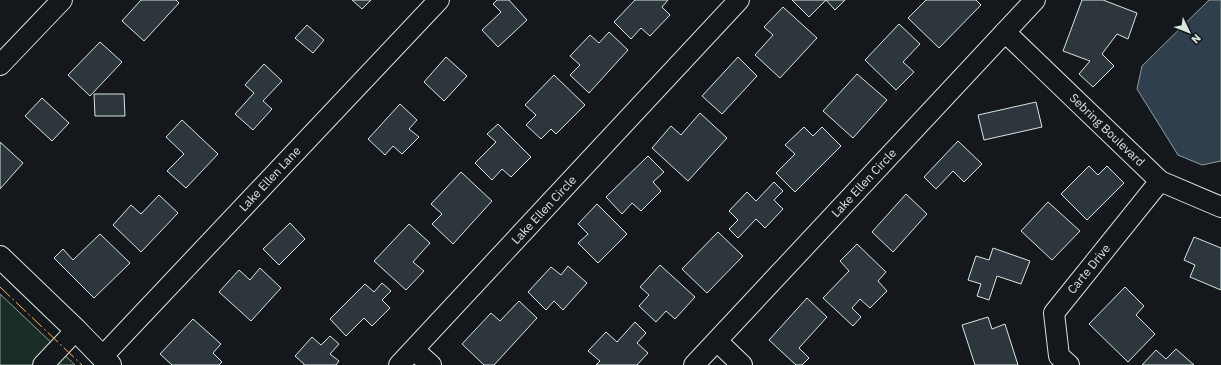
<svg xmlns="http://www.w3.org/2000/svg" width="1221" height="365" font-family="'IBM Plex Sans',sans-serif">
	<rect width="100%" height="100%" fill="#14181c"/>
	<polygon fill="#1a2d24" stroke="#939e99" points="0,294 75,365 0,365"/>
	<polygon fill="#2f3f4d" stroke="#939e99" points="1209,0 1221,0 1221,161 1202,165 1178,155 1137,89 1142,66"/>
	<g fill="#2c363c" stroke="#d8e6dc">
		<polygon points="141,0 176,0 179,3 144,41 122,21"/>
		<polygon points="352,0 371,0 362,9"/>
		<polygon points="497,0 509,0 527,20 498,47 482,30 501,12 493,4"/>
		<polygon points="635,0 668,0 662,7 670,15 650,36 641,28 631,39 614,22"/>
		<polygon points="792,0 845,0 835,10 826,0 809,17"/>
		<polygon points="926,0 976,0 981,5 939,48 908,18"/>
		<polygon points="1082,0 1103,0 1137,13 1128,39 1117,34 1102,54 1114,66 1093,87 1079,74 1090,61 1063,51"/>
		<polygon points="783,7 817,38 780,78 755,55 773,35 764,27"/>
		<polygon points="899,24 920,44 903,62 914,72 896,90 865,60"/>
		<polygon points="307,25 324,40 313,53 295,38"/>
		<polygon points="609,32 628,50 589,93 570,75 580,65 570,56 590,35 599,43"/>
		<polygon points="100,42 122,62 90,96 68,75"/>
		<polygon points="446,57 467,76 444,101 424,82"/>
		<polygon points="738,57 757,76 722,114 702,96"/>
		<polygon points="264,64 282,81 263,101 272,109 253,130 235,114 254,93 245,85"/>
		<polygon points="857,74 887,100 853,138 823,111"/>
		<polygon points="554,75 585,105 556,134 551,129 541,139 526,125 536,115 525,105"/>
		<polygon points="94,94 124,94 125,116 95,116"/>
		<polygon points="42,98 69,123 52,141 25,116"/>
		<polygon points="1036,102 1042,127 984,140 978,115"/>
		<polygon points="400,104 417,120 409,129 419,137 402,154 393,146 385,155 368,139"/>
		<polygon points="700,113 727,138 688,181 652,148 671,126 681,135"/>
		<polygon points="182,120 218,154 186,188 167,171 184,154 166,137"/>
		<polygon points="498,124 531,157 511,177 502,169 492,180 475,163 496,142 487,134"/>
		<polygon points="804,127 813,136 822,127 841,146 795,192 776,173 795,154 785,145"/>
		<polygon points="958,141 982,164 964,182 953,171 936,189 924,177"/>
		<polygon points="0,142 23,163 0,189"/>
		<polygon points="648,156 664,172 653,182 661,191 641,211 632,203 622,214 606,197"/>
		<polygon points="1089,166 1098,175 1107,166 1124,183 1087,220 1061,194"/>
		<polygon points="461,172 492,201 453,244 432,224 442,214 431,204"/>
		<polygon points="774,182 783,191 774,200 783,209 765,228 756,219 738,238 729,229 738,220 729,211 747,192 756,201"/>
		<polygon points="906,194 927,214 893,252 872,232"/>
		<polygon points="159,195 178,213 141,252 113,225 131,205 141,214"/>
		<polygon points="1048,202 1080,231 1052,260 1021,231"/>
		<polygon points="597,204 627,234 598,263 578,243 588,234 578,224"/>
		<polygon points="290,223 305,239 279,265 263,249"/>
		<polygon points="409,224 430,243 413,262 424,271 406,290 374,261"/>
		<polygon points="718,232 743,256 707,293 682,269"/>
		<polygon points="100,234 130,263 94,298 54,258 63,249 73,260"/>
		<polygon points="1194,237 1221,248 1221,290 1190,277 1195,265 1184,260"/>
		<polygon points="857,244 886,272 878,281 887,291 870,308 860,299 852,308 861,317 853,326 823,298 849,271 840,261"/>
		<polygon points="993,248 1030,261 1021,284 997,276 989,300 977,296 981,284 968,280 976,256 989,260"/>
		<polygon points="660,265 695,297 675,319 666,311 656,322 639,306 649,295 640,287"/>
		<polygon points="568,266 587,283 563,310 554,301 546,310 528,292 551,267 561,275"/>
		<polygon points="260,268 281,288 251,321 219,292 239,270 250,280"/>
		<polygon points="382,283 391,291 382,300 390,308 372,326 364,318 346,336 330,319 365,284 374,292"/>
		<polygon points="1125,287 1144,306 1136,315 1155,334 1128,362 1089,324"/>
		<polygon points="807,298 827,317 799,348 809,358 802,365 796,365 769,340"/>
		<polygon points="519,301 537,318 494,365 484,365 462,344 491,313 500,321"/>
		<polygon points="988,317 992,329 1005,324 1018,365 975,365 962,325"/>
		<polygon points="193,319 221,344 213,353 222,362 219,365 172,365 160,354"/>
		<polygon points="635,322 646,333 637,343 648,353 637,365 596,365 600,361 588,351 606,332 617,342"/>
		<polygon points="330,336 339,344 330,354 339,361 336,365 304,365 304,364 295,356 312,337 321,345"/>
		<polygon points="1176,349 1194,365 1142,365 1156,350 1166,359"/>
	</g>
	<g fill="none" stroke-linecap="round" stroke-linejoin="round">
		<g stroke="#d8e6dc" stroke-width="22">
			<g id="minor">
				<polyline points="1005,32 1160,181 1221,207"/>
				<polyline points="0,65 62,0"/>
				<polyline points="717,341 742,365"/>
				<polyline points="414,350 431,365"/>
				<polyline points="102,357 439,0"/>
				<polyline points="43,365 76,330"/>
				<polyline points="399,365 739,0"/>
				<polyline points="694,365 1035,0"/>
				<polyline points="1069,365 1059,356 1054,313 1160,181"/>
			</g>
		</g>
		<g stroke="#d8e6dc" stroke-width="24">
			<polyline id="major" points="0,257 76,330 110,365"/>
		</g>
		<use href="#minor" stroke="#14181c" stroke-width="20"/>
		<use href="#major" stroke="#14181c" stroke-width="22"/>
		<polyline stroke="#ffb74d" stroke-width="1" stroke-dasharray="14 3 2 3" stroke-linecap="butt" points="0,287 82,365"/>
	</g>
	<g text-anchor="middle" stroke-width="3" stroke-linejoin="round" paint-order="stroke">
		<g font-size="12" fill="#d8e6dc" stroke="#14181c">
			<text transform="translate(1107 130) rotate(44)" y="4">Sebring Boulevard</text>
			<text transform="translate(270 179) rotate(-47)" y="4">Lake Ellen Lane</text>
			<text transform="translate(864 183) rotate(-47)" y="4">Lake Ellen Circle</text>
			<text transform="translate(544 210) rotate(-47)" y="4">Lake Ellen Circle</text>
			<text transform="translate(1089 269) rotate(-51)" y="4">Carte Drive</text>
		</g>
	</g>
	<g transform="translate(1189 32) rotate(133)" stroke="#14181c" stroke-width="3" paint-order="stroke">
	<path d="M0-3L7 15L0 10L-7 15Z" fill="#d8e6dc"/>
	<text y="-6" font-size="11" font-weight="bold" text-anchor="middle" fill="#d8e6dc">N</text>
	</g>
</svg>
